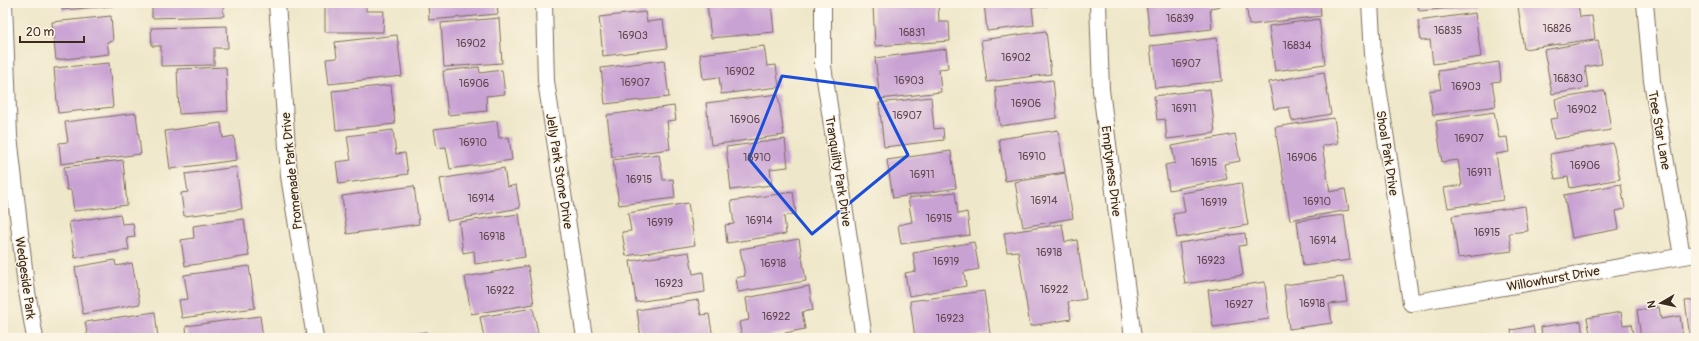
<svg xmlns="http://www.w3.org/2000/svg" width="1699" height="341" font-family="Pangolin,sans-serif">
	<rect width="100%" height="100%" fill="#fcf5e5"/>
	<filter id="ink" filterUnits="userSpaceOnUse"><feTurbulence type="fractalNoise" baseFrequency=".025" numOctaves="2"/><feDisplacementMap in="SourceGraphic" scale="8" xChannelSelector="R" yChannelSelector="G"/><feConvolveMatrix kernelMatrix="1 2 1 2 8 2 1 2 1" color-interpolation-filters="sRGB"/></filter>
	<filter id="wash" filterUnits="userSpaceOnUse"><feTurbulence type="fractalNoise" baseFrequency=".012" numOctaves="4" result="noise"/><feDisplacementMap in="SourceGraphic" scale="16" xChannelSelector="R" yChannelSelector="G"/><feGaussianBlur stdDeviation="0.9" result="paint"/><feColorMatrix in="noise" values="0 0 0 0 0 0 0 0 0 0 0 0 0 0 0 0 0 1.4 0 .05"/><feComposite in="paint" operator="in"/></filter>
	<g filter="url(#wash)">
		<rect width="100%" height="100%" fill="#efe7c9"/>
		<g id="blocks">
			<g fill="#c9a2d4">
				<polygon points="62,3 113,3 113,6 62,10"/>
				<polygon points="152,3 223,3 224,16 152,18"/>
				<polygon points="325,3 366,3 366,11 384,11 383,32 325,32"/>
				<polygon points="497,3 498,14 429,20 428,4"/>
				<polygon points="707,3 771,3 774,32 711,38"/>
				<polygon points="904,3 938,3 939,22 949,22 950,41 875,46 873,5"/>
				<polygon points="984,3 1047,3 1047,6 1032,7 1034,25 987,31"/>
				<polygon points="1146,3 1222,3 1222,6 1210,8 1212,29 1150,36"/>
				<polygon points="1246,3 1320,3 1321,16 1249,25"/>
				<polygon points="1418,3 1477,3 1478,6 1419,11"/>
				<polygon points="1539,3 1578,3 1580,17 1592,16 1595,39 1524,49 1518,6"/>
				<polygon points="1693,3 1696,3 1696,17 1695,17"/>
				<polygon points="645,12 647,22 663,20 667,48 603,56 599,17"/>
				<polygon points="1475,13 1481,57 1433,64 1430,40 1421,41 1418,21"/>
				<polygon points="111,16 113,41 107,42 109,54 56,60 52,22"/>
				<polygon points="499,18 502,63 444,67 441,23"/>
				<polygon points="1319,19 1325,64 1275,71 1269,26"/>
				<polygon points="227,26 228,48 214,48 214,65 161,66 161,46 152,46 151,28"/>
				<polygon points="1046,31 1051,74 987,82 981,40"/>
				<polygon points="397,35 402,76 329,84 326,59 337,58 335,42"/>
				<polygon points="1217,38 1222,81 1155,88 1150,46"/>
				<polygon points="1598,40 1602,64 1585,67 1588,88 1552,94 1544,50"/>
				<polygon points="764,46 767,66 776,65 779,87 721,94 719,77 703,79 700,54"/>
				<polygon points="946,49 948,68 939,69 941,92 880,99 875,58"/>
				<polygon points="664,60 669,97 605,104 601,68"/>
				<polygon points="1499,62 1501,81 1492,82 1496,106 1433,115 1429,91 1441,89 1438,71"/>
				<polygon points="109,63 113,107 58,113 54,68"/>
				<polygon points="226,67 228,111 179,114 177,69"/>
				<polygon points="479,67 480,73 502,70 505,94 486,96 487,111 448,115 443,71"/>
				<polygon points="1324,72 1331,114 1292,121 1289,107 1274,109 1269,82"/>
				<polygon points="1053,80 1057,118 1000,126 995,87"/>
				<polygon points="391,85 395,124 336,130 332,91"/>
				<polygon points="1210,89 1215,133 1167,139 1165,119 1157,120 1154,96"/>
				<polygon points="1605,91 1611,130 1554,139 1550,119 1558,118 1555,99"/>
				<polygon points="778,94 784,135 711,145 706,103"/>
				<polygon points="931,97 934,129 943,128 944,140 884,147 879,103"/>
				<polygon points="674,106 676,120 667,121 670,149 612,157 607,115"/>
				<polygon points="1494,112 1499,138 1507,137 1509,152 1496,154 1503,200 1448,208 1444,188 1462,185 1458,160 1442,162 1436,121"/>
				<polygon points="136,113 141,154 61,164 59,143 68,142 65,122"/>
				<polygon points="1334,118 1338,143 1322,146 1330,192 1345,189 1349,210 1290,220 1275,127"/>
				<polygon points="497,121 499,138 509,137 512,160 450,169 446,147 437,148 434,129"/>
				<polygon points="221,123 223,138 234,136 237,160 170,169 165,131"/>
				<polygon points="393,130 396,154 405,153 408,174 339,184 336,162 351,160 347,136"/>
				<polygon points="1058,130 1065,172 1005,181 999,139"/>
				<polygon points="1235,134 1240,161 1224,164 1227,179 1169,190 1165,165 1175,163 1172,146"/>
				<polygon points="785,139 788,167 770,169 772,185 731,190 726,147"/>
				<polygon points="1613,143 1620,179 1570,188 1568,177 1555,179 1550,154"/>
				<polygon points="951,151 956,188 893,198 887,160"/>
				<polygon points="659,154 663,180 673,179 675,198 619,205 613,160"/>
				<polygon points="123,160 127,205 74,211 71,190 67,190 64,167"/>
				<polygon points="236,167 242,209 184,216 181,193 188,192 185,174"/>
				<polygon points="504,168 507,187 516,185 520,208 447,221 440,179"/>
				<polygon points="1065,173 1073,218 1023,227 1015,182"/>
				<polygon points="1241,183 1248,225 1177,238 1173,214 1185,212 1182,193"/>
				<polygon points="1621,184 1625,209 1616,211 1619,229 1572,238 1564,195"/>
				<polygon points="414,186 419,224 347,234 342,196"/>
				<polygon points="793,192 796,214 784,216 786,234 727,243 725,225 734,224 731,201"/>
				<polygon points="955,192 958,214 967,212 970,235 901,244 898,225 912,222 908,198"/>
				<polygon points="688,203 695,245 626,256 622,232 631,231 628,213"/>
				<polygon points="1525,206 1528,231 1509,233 1512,251 1458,258 1452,216"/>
				<polygon points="120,214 122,224 133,223 135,237 127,238 129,250 75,258 69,222"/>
				<polygon points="519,214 525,257 475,264 474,251 463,253 459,222"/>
				<polygon points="1344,215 1350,260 1303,266 1297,221"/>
				<polygon points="244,219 249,256 185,266 181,240 194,238 193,226"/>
				<polygon points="1062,224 1065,242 1077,240 1086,299 1068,302 1071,319 1030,326 1018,251 1007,252 1004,233"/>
				<polygon points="1245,233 1246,245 1239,246 1243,275 1185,284 1179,243"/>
				<polygon points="799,239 806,281 738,292 736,278 745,276 740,249"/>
				<polygon points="974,242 979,269 964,272 966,286 909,296 905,273 916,271 913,253"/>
				<polygon points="689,252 693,274 703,272 705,292 636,302 630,261"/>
				<polygon points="115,260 116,266 132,263 140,304 83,314 75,267"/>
				<polygon points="249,266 255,308 182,318 179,300 188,299 184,275"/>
				<polygon points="528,266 534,304 471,314 465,277"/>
				<polygon points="1343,277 1347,302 1329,304 1332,323 1289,329 1284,285"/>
				<polygon points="1265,282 1269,319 1213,327 1208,290"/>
				<polygon points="809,286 813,310 802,312 805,329 759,338 742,338 739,322 749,320 746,298"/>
				<polygon points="984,291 990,334 963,338 915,338 910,301"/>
				<polygon points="698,300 701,315 709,314 713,338 641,338 637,310"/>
				<polygon points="1696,300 1696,338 1690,338 1685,301"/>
				<polygon points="1659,307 1661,319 1680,316 1683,338 1641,338 1637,310"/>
				<polygon points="533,308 539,338 484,338 480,317"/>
				<polygon points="155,312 158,338 88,338 85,322"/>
				<polygon points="1621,312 1623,325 1631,324 1634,338 1591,338 1587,318"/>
				<polygon points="260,316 263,338 187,338 186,326"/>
				<polygon points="1581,321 1583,338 1542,338 1541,327"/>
				<polygon points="1533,326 1535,338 1512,338 1511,330"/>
				<polygon points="426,332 427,338 394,338 394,337"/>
				<polygon points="1484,334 1484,338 1468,338 1468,337"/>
			</g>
		</g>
	</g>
	<g filter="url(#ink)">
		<use href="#blocks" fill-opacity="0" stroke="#7a6c5a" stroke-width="1"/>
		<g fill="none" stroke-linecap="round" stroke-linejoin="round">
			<g stroke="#7a6c5a" stroke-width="18">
				<g id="minor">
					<polyline points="4,3 9,136 26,286 35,338"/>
					<polyline points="277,3 289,176 315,338"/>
					<polyline points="544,3 546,81 585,338"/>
					<polyline points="823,3 823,66 864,338"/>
					<polyline points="1098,3 1101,90 1133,338"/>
					<polyline points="1370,3 1373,54 1411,303 1696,254"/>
					<polyline points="1645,3 1652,81 1682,256"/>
				</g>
			</g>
			<use href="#minor" stroke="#fff" stroke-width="16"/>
		</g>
	</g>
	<path fill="none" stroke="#1d4ed8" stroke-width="3" stroke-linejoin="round" d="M 782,76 L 875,88 L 908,155 L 812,234 L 749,159 Z"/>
	<g text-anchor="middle" stroke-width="3" stroke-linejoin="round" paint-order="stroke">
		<g font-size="11" fill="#5e484c">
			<text x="1180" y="22">16839</text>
			<text x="1557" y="32">16826</text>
			<text x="1448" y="34">16835</text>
			<text x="912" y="36">16831</text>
			<text x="633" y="39">16903</text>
			<text x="471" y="47">16902</text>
			<text x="1297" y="49">16834</text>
			<text x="1016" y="61">16902</text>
			<text x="1186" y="67">16907</text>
			<text x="740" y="75">16902</text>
			<text x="1568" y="82">16830</text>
			<text x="909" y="84">16903</text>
			<text x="635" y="86">16907</text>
			<text x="474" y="87">16906</text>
			<text x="1466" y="90">16903</text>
			<text x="1026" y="107">16906</text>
			<text x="1184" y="112">16911</text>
			<text x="1582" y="113">16902</text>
			<text x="907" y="119">16907</text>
			<text x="745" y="123">16906</text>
			<text x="1469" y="142">16907</text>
			<text x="473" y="146">16910</text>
			<text x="1032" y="160">16910</text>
			<text x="757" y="161">16910</text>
			<text x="1302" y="161">16906</text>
			<text x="1204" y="166">16915</text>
			<text x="1585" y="169">16906</text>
			<text x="1479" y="176">16911</text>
			<text x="922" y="178">16911</text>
			<text x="639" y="183">16915</text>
			<text x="481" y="202">16914</text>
			<text x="1044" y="204">16914</text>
			<text x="1317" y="205">16910</text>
			<text x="1214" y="206">16919</text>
			<text x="939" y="222">16915</text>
			<text x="759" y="224">16914</text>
			<text x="660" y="226">16919</text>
			<text x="1487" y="236">16915</text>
			<text x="492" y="240">16918</text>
			<text x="1323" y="244">16914</text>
			<text x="1049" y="256">16918</text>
			<text x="1211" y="264">16923</text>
			<text x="946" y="265">16919</text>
			<text x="773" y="267">16918</text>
			<text x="669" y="287">16923</text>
			<text x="1054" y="293">16922</text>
			<text x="500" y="294">16922</text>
			<text x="1312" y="307">16918</text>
			<text x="1239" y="308">16927</text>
			<text x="776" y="320">16922</text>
			<text x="950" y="322">16923</text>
		</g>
		<g font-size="13" fill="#3b2a1e" stroke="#fcf5e5">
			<text transform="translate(1660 130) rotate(80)" y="5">Tree Star Lane</text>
			<text transform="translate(1388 153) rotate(81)" y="5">Shoal Park Drive</text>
			<text transform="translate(291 171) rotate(-96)" y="5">Promenade Park Drive</text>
			<text transform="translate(560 171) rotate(81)" y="5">Jelly Park Stone Drive</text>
			<text transform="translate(839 171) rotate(81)" y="5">Tranquility Park Drive</text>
			<text transform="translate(1112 171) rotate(83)" y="5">Emptyness Drive</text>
			<text transform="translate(26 278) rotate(82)" y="5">Wedgeside Park</text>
			<text transform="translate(1553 278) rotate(-10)" y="5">Willowhurst Drive</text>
		</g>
	</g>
	<rect width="1699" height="341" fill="none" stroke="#fcf5e5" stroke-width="16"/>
	<g transform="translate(1661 303) rotate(261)" stroke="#fcf5e5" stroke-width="3" paint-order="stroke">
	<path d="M0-3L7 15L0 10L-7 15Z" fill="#3b2a1e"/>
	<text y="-6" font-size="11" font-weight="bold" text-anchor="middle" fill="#3b2a1e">N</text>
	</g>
	<path d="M20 36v6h64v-6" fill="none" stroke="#3b2a1e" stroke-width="2"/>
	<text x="26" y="36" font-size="12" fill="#3b2a1e" stroke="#fcf5e5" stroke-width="3" paint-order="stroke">20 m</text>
</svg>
